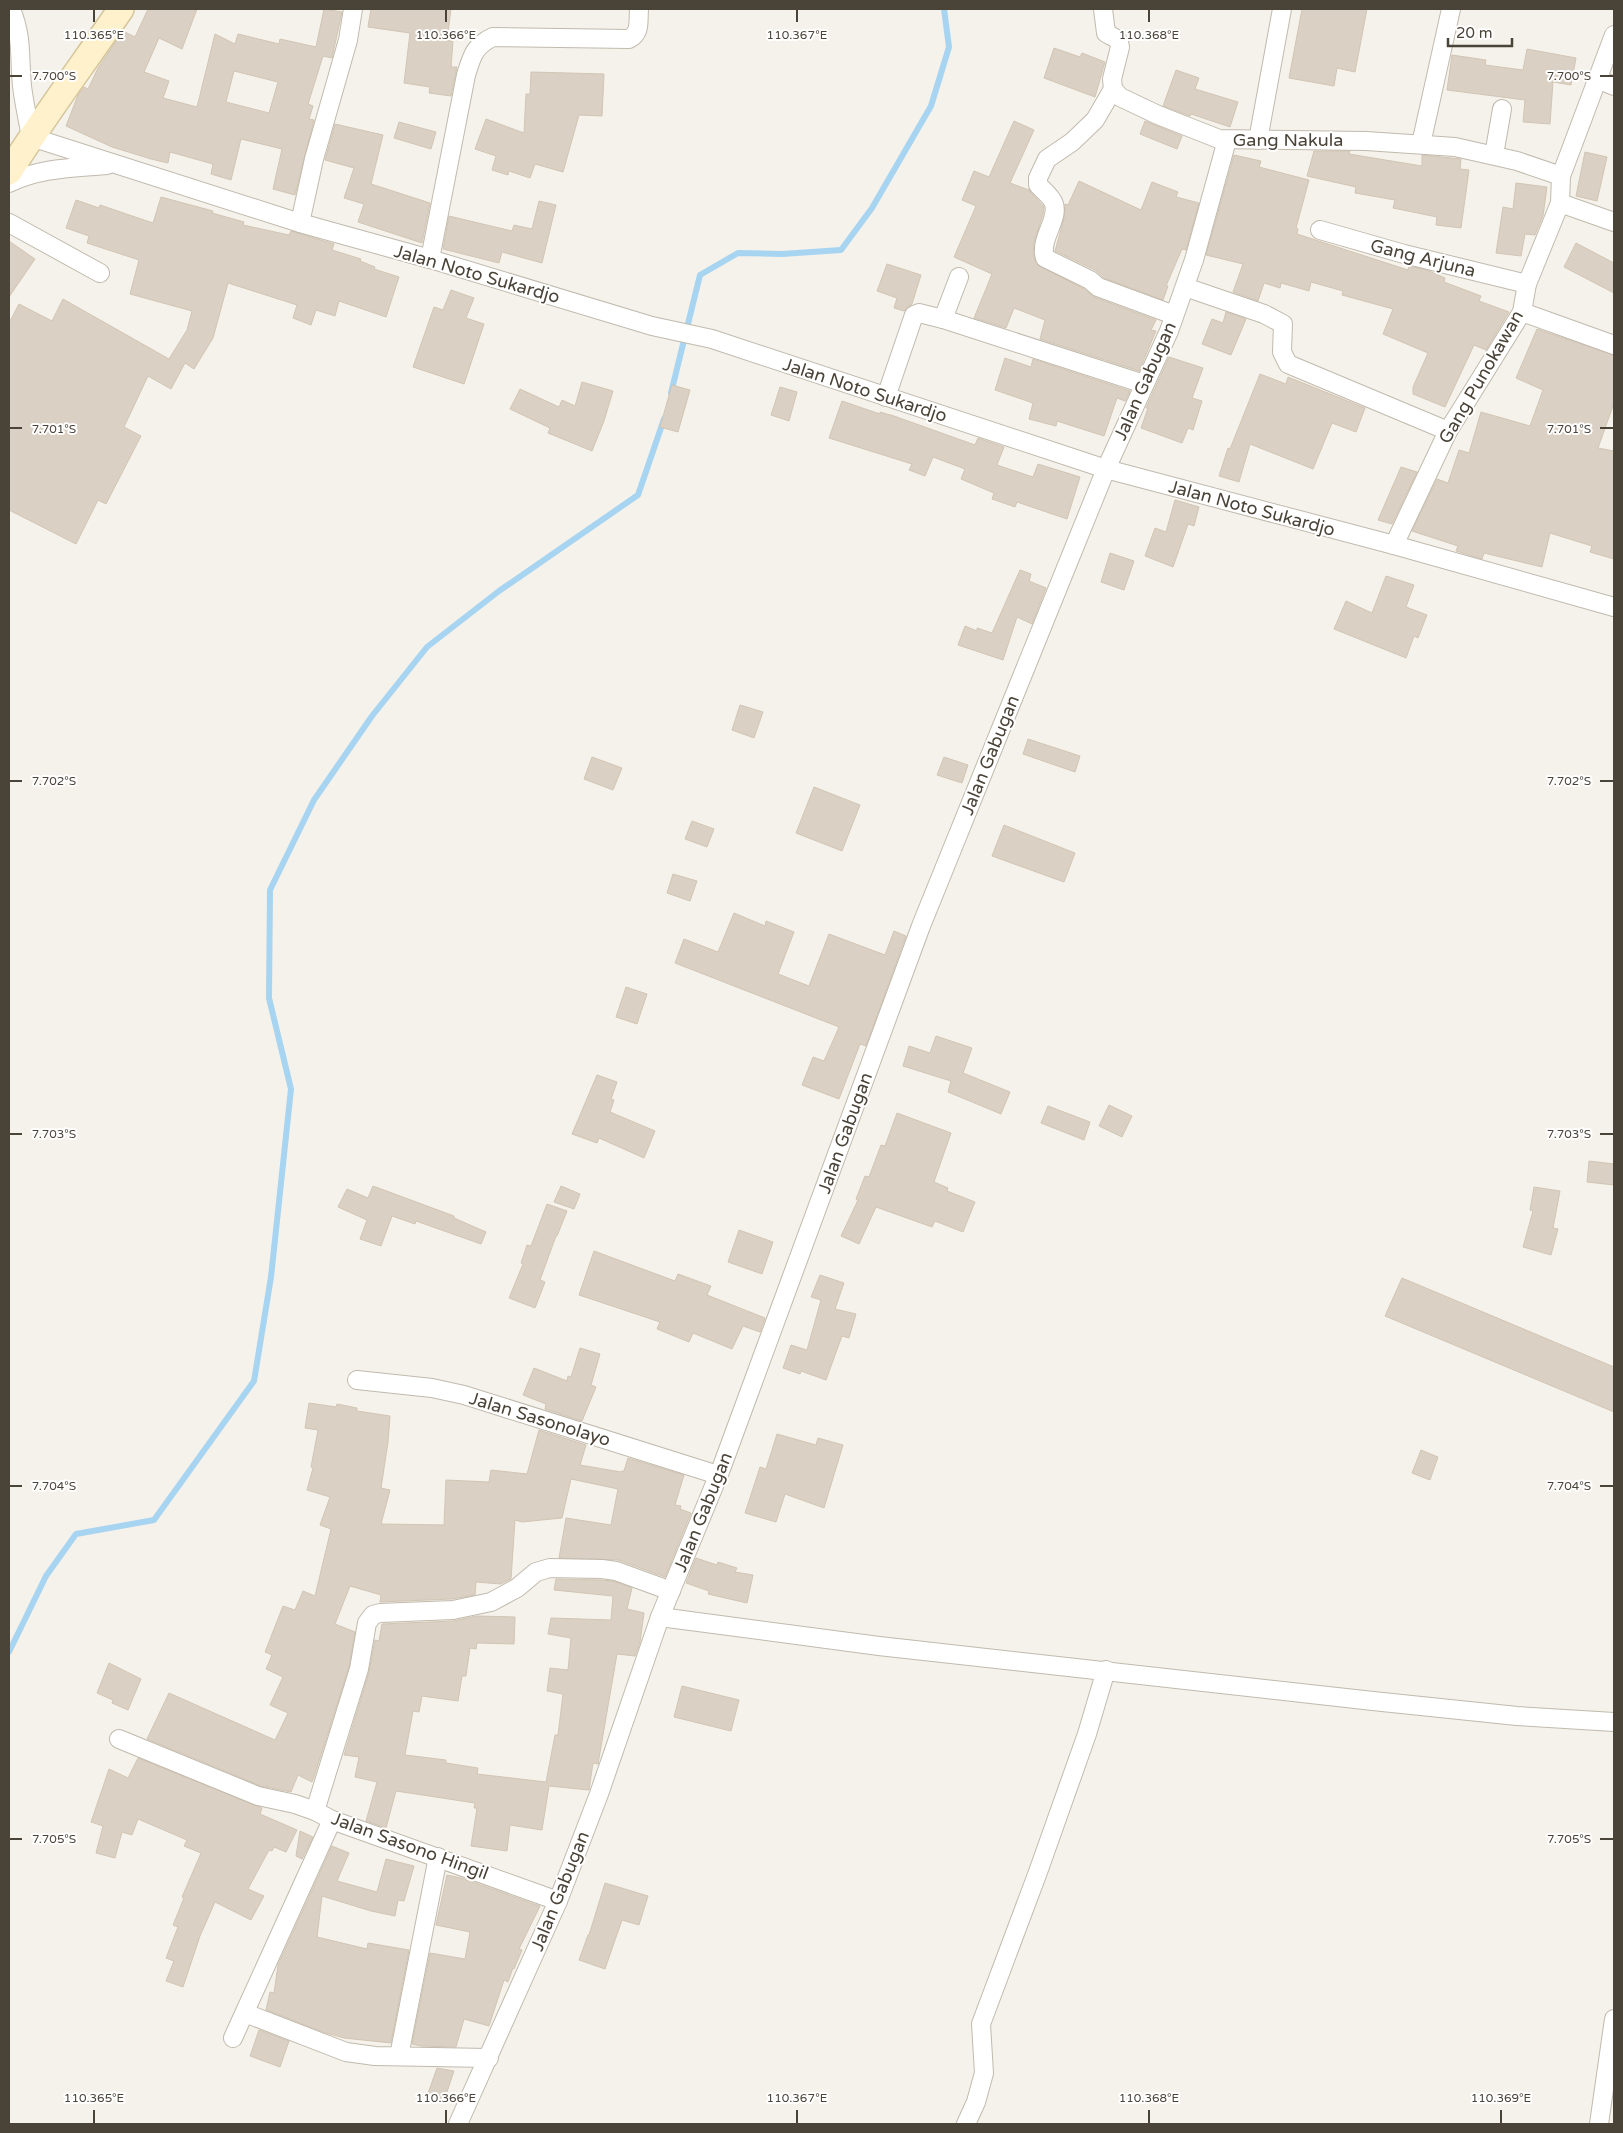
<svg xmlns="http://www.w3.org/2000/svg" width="1623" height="2133" font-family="'Varela Round',sans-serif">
	<rect width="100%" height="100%" fill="#f5f2eb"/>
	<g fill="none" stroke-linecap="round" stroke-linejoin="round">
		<g stroke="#a7d4f1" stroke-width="6">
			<polyline points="671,393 700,275 738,253 782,254 841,250 872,208 931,106 949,47 944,9"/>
			<polyline points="9,1652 46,1576 76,1534 154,1520 254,1381 271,1277 291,1089 269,998 270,890 314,800 372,716 427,647 499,591 638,495 664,419"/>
		</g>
	</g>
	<g fill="#dad0c3" stroke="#d2c5b3" fill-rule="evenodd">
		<path d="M 148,9 L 197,9 L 182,49 L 159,38 L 144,72 L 169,81 L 163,98 L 197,107 L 215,34 L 235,44 L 238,34 L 279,44 L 280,39 L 316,47 L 324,9 L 342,12 L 332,58 L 323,56 L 308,104 L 313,106 L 309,119 L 314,120 L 295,195 L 273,189 L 282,149 L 241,139 L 231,180 L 211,174 L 213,164 L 170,152 L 168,163 L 151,159 L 112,147 L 66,126 L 78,95 L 84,87 L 88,89 L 98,68 L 123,31 L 135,37 ZM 234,71 L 278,82 L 269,113 L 226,102 Z"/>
		<polygon points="371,9 451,9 447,40 453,41 451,67 457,67 451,96 429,93 430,87 404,83 410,33 368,27"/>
		<polygon points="1302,9 1367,9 1355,72 1337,68 1334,86 1289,78"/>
		<polygon points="1054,48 1080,57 1082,53 1105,62 1095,97 1044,78"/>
		<polygon points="1527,49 1576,58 1571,85 1553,82 1550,124 1523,122 1525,100 1447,90 1452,55 1486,60 1485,65 1523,70"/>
		<polygon points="1176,70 1199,78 1195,89 1238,102 1230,127 1191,114 1190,116 1163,106"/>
		<polygon points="531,72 604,74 602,116 579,115 563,172 535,164 530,178 509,171 508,175 492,170 496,156 475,149 486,119 524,133 526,94 530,94"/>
		<polygon points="1014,121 1034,130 1010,183 1029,190 1044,207 1043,214 1034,243 1033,253 1036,264 1084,289 1094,297 1156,320 1151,330 1156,331 1139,371 1040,339 1045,320 1014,308 1006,328 974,318 992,274 954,257 976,206 962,200 974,171 989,177"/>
		<polygon points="1145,121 1182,136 1177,149 1140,134"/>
		<polygon points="399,122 436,132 431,149 394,138"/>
		<polygon points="335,124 383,135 371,184 430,203 422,243 358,222 364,204 344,198 354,168 325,160"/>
		<polygon points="1314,151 1350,151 1349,154 1422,166 1422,155 1461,159 1460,169 1469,170 1461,228 1436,225 1437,217 1393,208 1395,200 1355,193 1356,187 1307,176"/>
		<polygon points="1585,152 1607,157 1597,201 1576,196"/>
		<polygon points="1234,155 1261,161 1259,167 1309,180 1296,228 1298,229 1297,234 1408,270 1409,266 1427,270 1445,278 1444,282 1481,296 1479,301 1509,312 1486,350 1474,345 1445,407 1413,394 1413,387 1428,353 1383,334 1393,309 1342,295 1343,291 1311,282 1309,291 1281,283 1280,288 1264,283 1258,301 1233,292 1243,264 1206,255"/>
		<polygon points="1079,181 1141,210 1152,182 1178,192 1176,197 1199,203 1186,250 1182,249 1166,286 1168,286 1163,300 1104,278 1095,270 1055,251 1064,218 1065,204 1068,205"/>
		<polygon points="1516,183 1547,187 1543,216 1535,235 1525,234 1521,256 1496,253 1503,207 1513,209"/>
		<polygon points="161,197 213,211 212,213 244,222 243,225 289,235 291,231 334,244 332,250 361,259 360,261 375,267 374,269 399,277 386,317 339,301 335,316 316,310 311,325 293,318 297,305 228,283 213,338 194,369 185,363 171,389 148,376 124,427 141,436 106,504 98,500 76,544 9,510 9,323 19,304 52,321 63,299 169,359 187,330 192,311 130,294 139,260 87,243 89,236 66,228 76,200 99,208 100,205 153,223"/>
		<polygon points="539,201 556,205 542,263 502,252 499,263 443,249 449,216 512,231 514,225 532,229"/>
		<polygon points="9,241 35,259 9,297"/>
		<polygon points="1576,243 1614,263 1614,293 1564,267"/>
		<polygon points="887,264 921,275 912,304 904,311 894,308 897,298 877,291"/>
		<polygon points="451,290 474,298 466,318 484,324 464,384 413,367 434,307 443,310"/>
		<polygon points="1226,312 1246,319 1231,355 1202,344 1212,319 1223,323"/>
		<polygon points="1537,329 1614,355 1614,403 1598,448 1614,451 1614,559 1590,552 1592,546 1550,533 1542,567 1484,553 1482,559 1456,551 1458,546 1412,531 1437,479 1448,483 1459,450 1469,453 1481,412 1530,426 1543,390 1516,378"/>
		<polygon points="1169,357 1203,368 1192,398 1202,401 1193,430 1188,428 1182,443 1141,428 1148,408 1146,408"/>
		<polygon points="1005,358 1031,367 1033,359 1130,391 1125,401 1117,398 1104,436 1057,421 1056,426 1029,419 1033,403 995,390"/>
		<polygon points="1260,374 1286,384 1288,377 1365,408 1356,432 1332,423 1313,469 1250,444 1239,482 1219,476 1228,448 1230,449"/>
		<polygon points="582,382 613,391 604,421 592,451 548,433 550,428 510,409 520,389 559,407 562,400 575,406"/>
		<polygon points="672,385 690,390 678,432 660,427"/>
		<polygon points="780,387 797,392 789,421 771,415"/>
		<polygon points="842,401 880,414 880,412 894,416 975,445 978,438 1004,447 997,465 1033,477 1038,464 1080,477 1067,519 1017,502 1015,507 992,499 994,493 961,479 965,469 933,457 925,476 909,470 912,464 829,438"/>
		<polygon points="1401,467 1417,472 1392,524 1378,520"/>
		<polygon points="1175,500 1199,507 1194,526 1188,524 1173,567 1145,556 1155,528 1166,532"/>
		<polygon points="1110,553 1134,561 1124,590 1101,582"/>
		<polygon points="1020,570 1031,574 1029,581 1046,588 1032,624 1017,617 1003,660 958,645 965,626 977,631 977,628 992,633"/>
		<polygon points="1386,576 1414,585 1406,607 1427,615 1418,638 1414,636 1406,658 1334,629 1346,601 1372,613"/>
		<polygon points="740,705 763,712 754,738 732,730"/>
		<polygon points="1028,739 1080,756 1075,772 1023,754"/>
		<polygon points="592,757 622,768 613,790 584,779"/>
		<polygon points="944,757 968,765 962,783 937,775"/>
		<polygon points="814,787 860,805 842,851 796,833"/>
		<polygon points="692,821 714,829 707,847 685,839"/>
		<polygon points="1004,825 1075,853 1064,882 992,856"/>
		<polygon points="673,874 697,881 690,901 667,893"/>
		<polygon points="734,913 765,926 766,921 794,932 778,974 809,986 829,934 885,955 894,931 906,936 866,1046 860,1044 839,1099 802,1085 813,1057 824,1061 839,1027 675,963 684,939 718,952"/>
		<polygon points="626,987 647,994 637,1024 616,1017"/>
		<polygon points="936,1036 972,1048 963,1073 1010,1092 1001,1114 948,1092 951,1081 903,1066 909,1046 930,1053"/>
		<polygon points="597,1075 617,1082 611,1099 614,1100 610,1112 655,1131 644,1158 599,1138 597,1143 572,1134"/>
		<polygon points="1109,1105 1132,1116 1122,1137 1099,1126"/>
		<polygon points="1048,1106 1090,1122 1084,1140 1041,1123"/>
		<polygon points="897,1113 951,1133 934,1182 948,1188 947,1191 975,1202 963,1232 935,1221 932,1227 876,1207 859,1244 841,1236 858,1200 856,1199 865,1176 869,1177 881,1145 885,1146"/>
		<polygon points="1589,1161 1614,1164 1614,1185 1587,1182"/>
		<polygon points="373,1186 454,1216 454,1218 486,1232 481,1244 416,1221 415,1224 392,1216 381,1246 360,1239 367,1220 338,1207 347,1189 368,1198"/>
		<polygon points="561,1186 580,1194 574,1209 554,1202"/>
		<polygon points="1534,1187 1560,1191 1553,1228 1558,1229 1551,1255 1523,1247 1533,1211 1530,1210"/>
		<polygon points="547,1204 567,1211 557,1236 556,1236 540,1280 545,1282 535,1308 509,1298 523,1264 521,1263 527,1245 531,1246"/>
		<polygon points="739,1230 773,1242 762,1274 728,1262"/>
		<polygon points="594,1251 675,1281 678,1274 711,1286 707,1295 765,1318 760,1332 743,1326 732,1349 693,1333 689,1342 657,1329 660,1322 579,1295"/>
		<polygon points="820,1275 844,1283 835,1309 856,1314 849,1338 842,1336 826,1380 801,1371 800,1374 783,1368 791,1345 807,1350 821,1300 811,1297"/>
		<polygon points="1402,1278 1614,1367 1614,1412 1385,1316"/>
		<polygon points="580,1348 600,1354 591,1385 596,1387 582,1421 545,1409 546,1404 523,1395 534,1368 567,1381 568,1376 571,1377"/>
		<polygon points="309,1403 336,1407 337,1404 357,1408 357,1411 390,1416 388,1442 381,1488 390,1490 381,1524 444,1525 446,1480 489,1482 491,1470 527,1474 539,1430 586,1445 580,1465 621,1472 622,1471 624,1471 628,1458 684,1475 675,1505 681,1506 680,1509 691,1513 665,1577 618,1560 559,1558 566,1518 611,1525 618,1489 571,1479 562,1518 522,1522 515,1520 511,1579 501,1584 476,1582 475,1595 452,1599 380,1602 381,1595 350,1586 335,1624 355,1632 349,1667 314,1777 312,1782 298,1775 291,1792 261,1786 147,1739 169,1693 275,1740 288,1713 270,1705 283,1677 266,1669 272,1655 265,1652 283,1606 295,1610 303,1591 315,1596 331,1529 320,1525 330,1497 307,1490 313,1468 311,1467 318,1430 305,1428"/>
		<polygon points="777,1434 816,1445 818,1438 843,1445 824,1508 785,1494 776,1522 745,1513 760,1467 766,1469"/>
		<polygon points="1421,1450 1438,1457 1430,1480 1412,1473"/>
		<polygon points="696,1558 717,1565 718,1562 737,1568 735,1572 753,1575 747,1603 708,1594 709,1591 686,1583"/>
		<polygon points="556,1579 601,1580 613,1581 632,1588 627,1609 644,1613 640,1642 635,1656 617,1654 598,1764 593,1763 589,1790 549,1786 542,1830 510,1825 507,1851 471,1846 477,1808 474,1808 475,1803 396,1791 386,1828 366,1821 377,1782 355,1777 359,1757 344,1755 369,1672 375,1640 379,1641 382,1624 453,1621 477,1616 515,1617 514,1644 477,1643 476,1649 470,1648 466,1676 462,1676 458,1701 422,1696 419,1712 413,1711 405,1755 446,1760 446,1763 478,1768 477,1774 546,1782 555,1735 558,1735 563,1694 547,1691 550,1668 568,1670 571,1638 548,1634 551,1618 611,1620 613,1596 554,1590"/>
		<polygon points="109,1663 141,1679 128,1710 112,1703 113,1700 97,1693"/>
		<polygon points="682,1686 739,1700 731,1731 674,1717"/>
		<polygon points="138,1758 262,1808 260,1814 297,1830 286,1852 274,1847 272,1851 269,1850 248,1889 264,1896 251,1920 215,1902 200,1936 183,1987 166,1981 174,1961 166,1958 178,1927 173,1925 184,1898 182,1897 201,1853 184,1846 187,1840 138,1819 132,1835 122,1832 115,1858 96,1853 103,1826 91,1822 109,1769 128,1778"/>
		<polygon points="300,1831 313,1837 302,1859 296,1856"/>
		<polygon points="332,1846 349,1853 337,1881 377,1892 386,1859 414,1866 404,1901 398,1900 395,1916 371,1911 322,1896 317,1937 367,1949 368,1943 409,1950 391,2043 344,2038 323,2032 266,2010 270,1992 274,1993 278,1965"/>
		<polygon points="447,1875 461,1878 540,1906 519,1949 522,1950 514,1969 513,1968 508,1982 504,1980 489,2026 464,2019 456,2047 421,2046 412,2044 430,1953 465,1959 470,1932 436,1925"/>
		<polygon points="605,1883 648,1896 639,1925 622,1920 605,1969 579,1960 588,1935 589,1935"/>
		<polygon points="259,2030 289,2041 280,2067 250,2056"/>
		<polygon points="437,2068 454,2071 444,2101 427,2096"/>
	</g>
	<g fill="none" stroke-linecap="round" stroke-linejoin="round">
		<g stroke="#c1baad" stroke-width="20">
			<g id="street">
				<path d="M 11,9 C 23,39 19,56 22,86 C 24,103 28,120 31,137 L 300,223 L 430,259 L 652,326 L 712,339 L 1106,469 L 1394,545 L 1614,607"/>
				<path d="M 1103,9 L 1106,33 C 1114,38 1119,38 1120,47 L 1112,79 L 1113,89 L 1120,97 L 1158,115 L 1219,139 L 1366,141 L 1455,147 L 1517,161 L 1561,176"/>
				<polyline points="1597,79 1614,86"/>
				<path d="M 1113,89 L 1095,120 L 1072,142 L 1047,159 L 1038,178 L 1038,185 C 1043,190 1052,197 1054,204 C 1059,220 1039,239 1045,258 L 1090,280 L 1098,287 L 1174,315"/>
				<polyline points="1258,140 1282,9"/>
				<polyline points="1421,144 1451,9"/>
				<polyline points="1494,155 1502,109"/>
				<path d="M 9,183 C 40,168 73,168 107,165"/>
				<polyline points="1560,203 1614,222"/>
				<polyline points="9,223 100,273"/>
				<polyline points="300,223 314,159 348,40 353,9"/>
				<polyline points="1320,230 1404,254 1527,284"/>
				<path d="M 430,259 L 466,75 C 472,56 474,46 493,37 L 629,39 C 641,33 638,21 639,9"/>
				<polyline points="959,277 943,319 1144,384"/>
				<polyline points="1185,287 1264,314 1283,324 1282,352 1288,364 1448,431"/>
				<polyline points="1522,312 1614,345"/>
				<polyline points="886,397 914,315 919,313 943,319"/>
				<polyline points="1394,545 1448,431 1522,312 1527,284 1560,203 1561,176 1614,35"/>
				<polyline points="357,1380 432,1388 464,1395 718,1475"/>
				<polyline points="660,1617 879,1646 1373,1701 1517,1716 1614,1722"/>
				<polyline points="119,1739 258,1796 295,1804 315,1811"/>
				<polyline points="558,1901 332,1820 315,1811 359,1669 367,1623 373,1615 380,1613 453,1610 491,1602 517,1588 536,1572 550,1568 602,1569 616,1571 671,1591"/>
				<polyline points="245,2013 346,2052 375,2056 489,2058"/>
				<polyline points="233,2038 332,1820"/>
				<polyline points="399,2056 438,1857"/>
				<polyline points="458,2124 558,1901 599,1794 660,1617 721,1469 921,926 1106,469 1169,331 1194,260 1227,140"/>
				<polyline points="966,2124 976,2102 984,2073 981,2024 1038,1872 1087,1734 1106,1670"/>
				<polyline points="1599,2124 1614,2019"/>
			</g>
		</g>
		<g stroke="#d5c59a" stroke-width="28">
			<path id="secondary" d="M 9,172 C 44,116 84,63 121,9"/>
		</g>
		<use href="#street" stroke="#fff" stroke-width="18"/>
		<use href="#secondary" stroke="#fff1cb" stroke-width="25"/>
	</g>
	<path fill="none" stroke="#4a4338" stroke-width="2" d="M 94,10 L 94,22M 446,10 L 446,22M 797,10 L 797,22M 1149,10 L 1149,22M 10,76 L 22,76M 1600,76 L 1613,76M 10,428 L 22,428M 1600,428 L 1613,428M 10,781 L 22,781M 1600,781 L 1613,781M 10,1134 L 22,1134M 1600,1134 L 1613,1134M 10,1486 L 22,1486M 1600,1486 L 1613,1486M 10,1839 L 22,1839M 1600,1839 L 1613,1839M 94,2110 L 94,2123M 446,2110 L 446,2123M 797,2110 L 797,2123M 1149,2110 L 1149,2123M 1501,2110 L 1501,2123"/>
	<g text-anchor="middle" stroke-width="4" stroke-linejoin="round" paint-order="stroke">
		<g font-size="18" fill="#4a4338" stroke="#fff">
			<text x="1288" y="146">Gang Nakula</text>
			<text transform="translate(1423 258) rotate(14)" y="6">Gang Arjuna</text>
			<text transform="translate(477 274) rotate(16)" y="6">Jalan Noto Sukardjo</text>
			<text transform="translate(1481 377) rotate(-60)" y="6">Gang Punokawan</text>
			<text transform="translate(1145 381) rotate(-66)" y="6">Jalan Gabugan</text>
			<text transform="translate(865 390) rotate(18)" y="6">Jalan Noto Sukardjo</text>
			<text transform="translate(1252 508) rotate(15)" y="6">Jalan Noto Sukardjo</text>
			<text transform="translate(990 755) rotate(-68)" y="6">Jalan Gabugan</text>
			<text transform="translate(845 1133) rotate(-70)" y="6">Jalan Gabugan</text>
			<text transform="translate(540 1419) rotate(17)" y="6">Jalan Sasonolayo</text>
			<text transform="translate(703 1512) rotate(-68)" y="6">Jalan Gabugan</text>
			<text transform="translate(410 1846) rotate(20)" y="6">Jalan Sasono Hingil</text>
			<text transform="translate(560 1891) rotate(-68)" y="6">Jalan Gabugan</text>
		</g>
	</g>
	<g font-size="12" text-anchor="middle" fill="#4a4338" stroke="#fff" stroke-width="4" stroke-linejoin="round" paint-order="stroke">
		<text x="94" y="39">110.365°E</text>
		<text x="446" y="39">110.366°E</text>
		<text x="797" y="39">110.367°E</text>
		<text x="1149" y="39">110.368°E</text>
		<text x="54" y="80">7.700°S</text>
		<text x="1569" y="80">7.700°S</text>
		<text x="54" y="433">7.701°S</text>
		<text x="1569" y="433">7.701°S</text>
		<text x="54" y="785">7.702°S</text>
		<text x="1569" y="785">7.702°S</text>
		<text x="54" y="1138">7.703°S</text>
		<text x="1569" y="1138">7.703°S</text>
		<text x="54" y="1490">7.704°S</text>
		<text x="1569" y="1490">7.704°S</text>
		<text x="54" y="1843">7.705°S</text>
		<text x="1569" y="1843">7.705°S</text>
		<text x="94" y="2102">110.365°E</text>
		<text x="446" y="2102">110.366°E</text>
		<text x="797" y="2102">110.367°E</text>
		<text x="1149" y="2102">110.368°E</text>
		<text x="1501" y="2102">110.369°E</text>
	</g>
	<rect width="1623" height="2133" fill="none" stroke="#4a4338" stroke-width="20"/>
	<path d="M1448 38v8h64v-8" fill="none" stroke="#4a4338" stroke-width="2.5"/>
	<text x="1456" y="38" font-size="15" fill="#4a4338" stroke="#ffffff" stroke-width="4" paint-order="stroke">20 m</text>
</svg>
